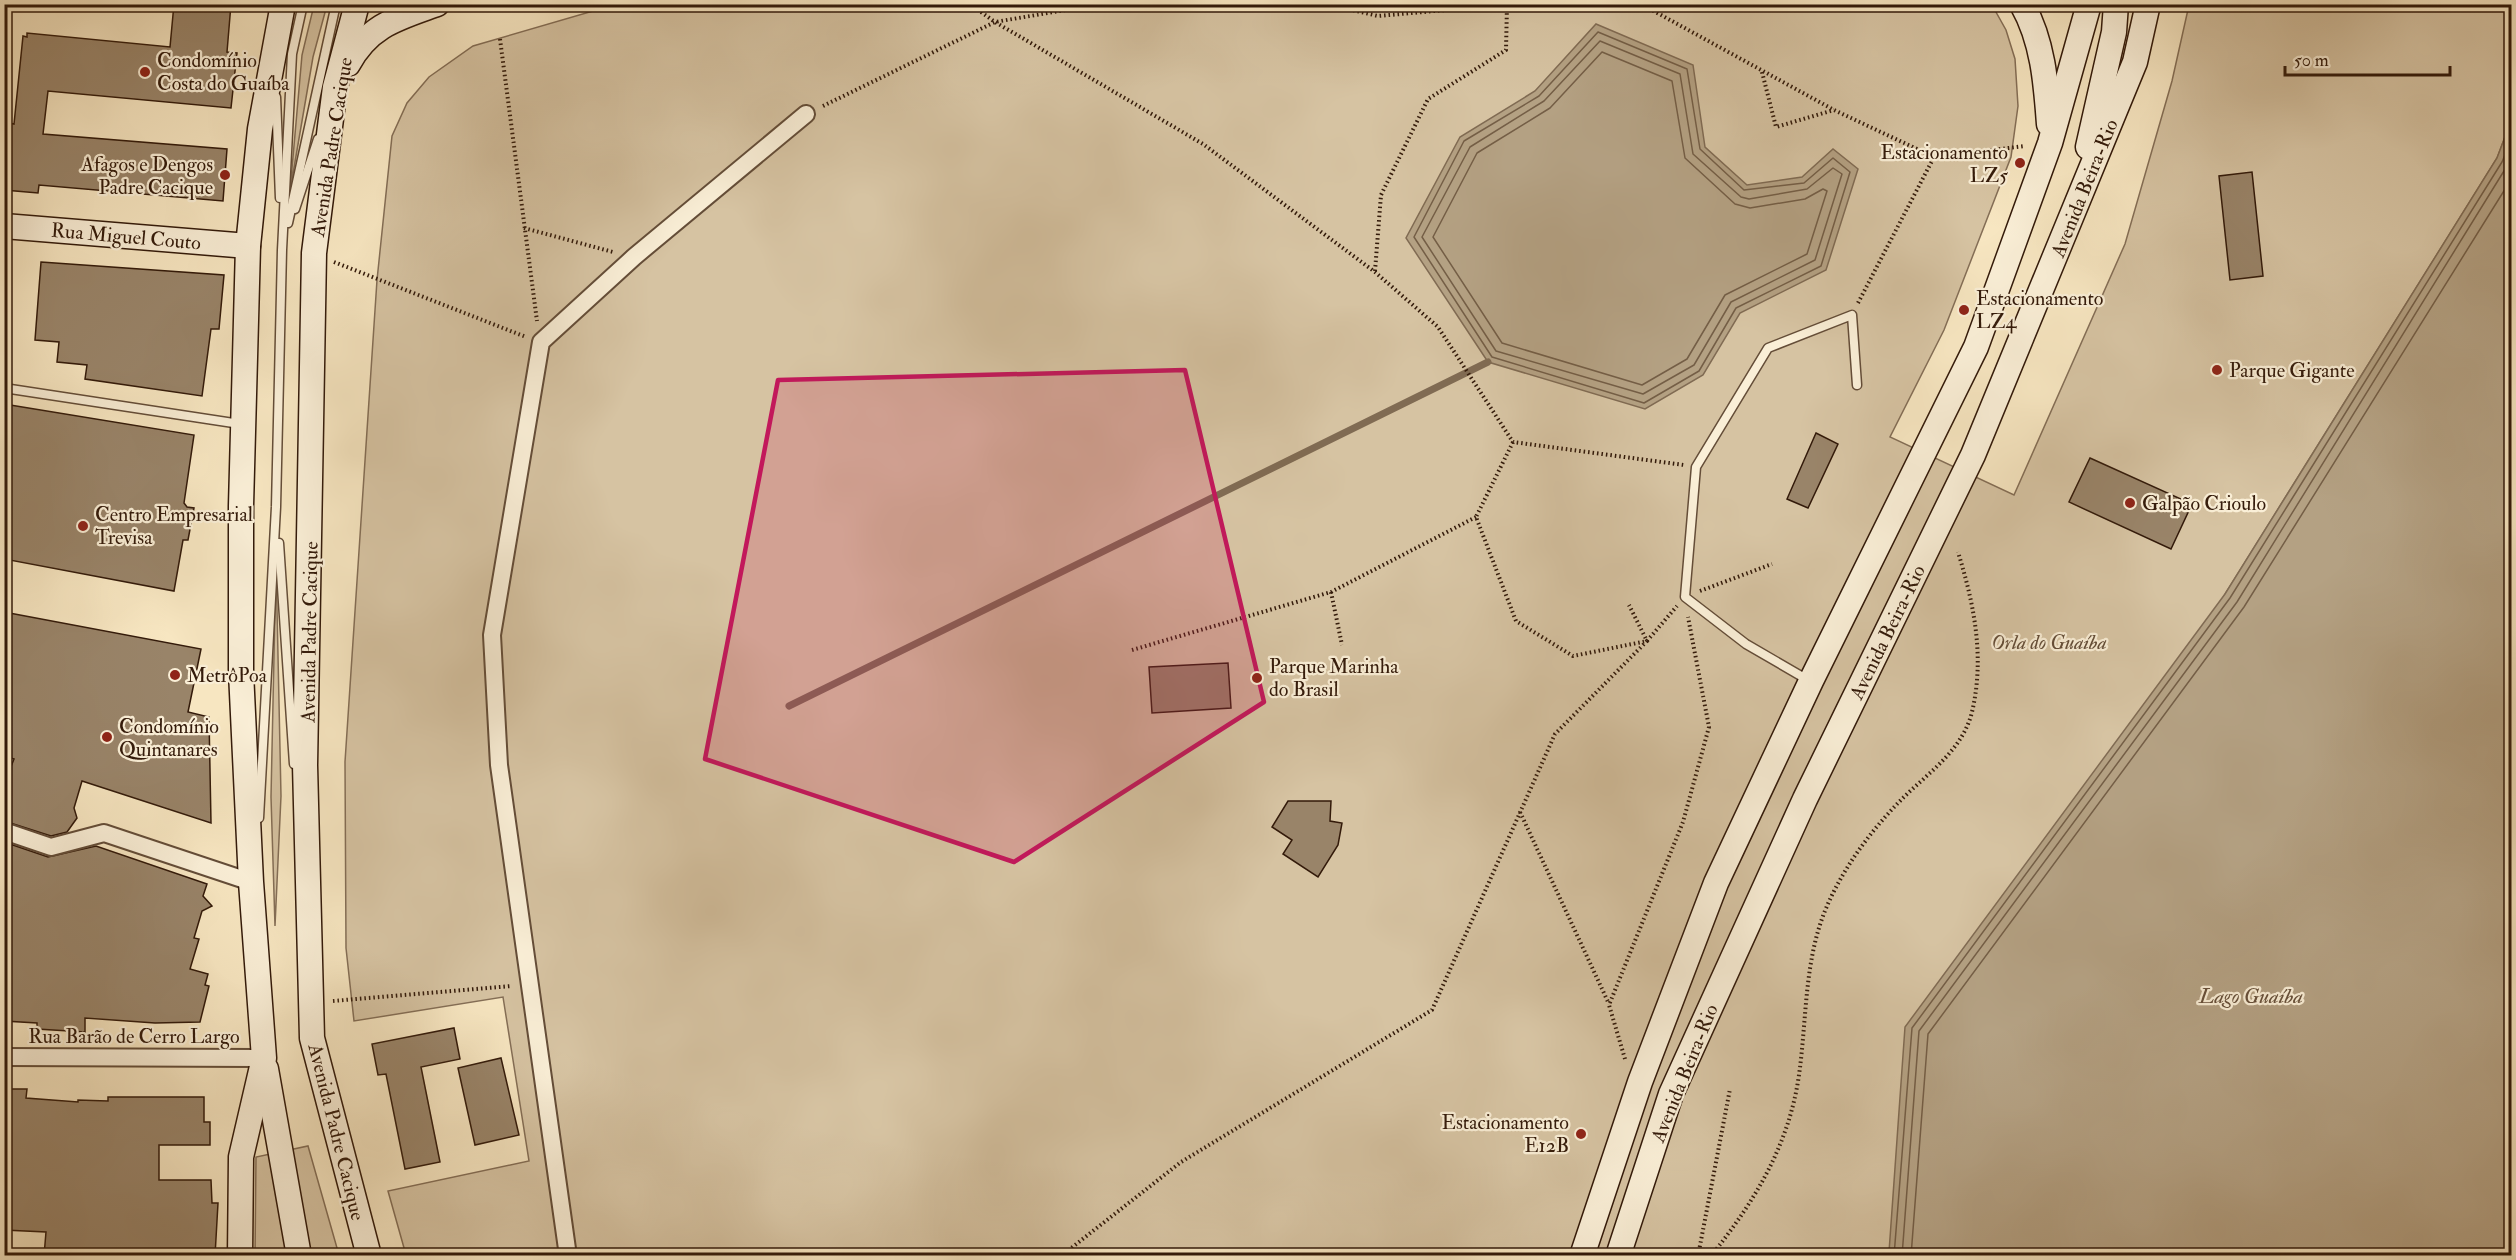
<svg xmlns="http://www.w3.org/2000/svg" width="2516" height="1260" font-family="'IM FELL Double Pica',serif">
	<rect width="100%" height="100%" fill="#f7e6c1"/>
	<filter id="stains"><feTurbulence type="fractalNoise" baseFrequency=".00333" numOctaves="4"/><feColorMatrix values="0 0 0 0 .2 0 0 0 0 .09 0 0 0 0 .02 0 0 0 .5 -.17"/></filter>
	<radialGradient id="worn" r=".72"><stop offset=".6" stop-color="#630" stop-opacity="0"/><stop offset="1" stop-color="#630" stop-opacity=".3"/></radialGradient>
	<g fill="#d6c3a2" stroke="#846e56" stroke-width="1.5">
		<polygon points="617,4 1992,5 2006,30 2015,59 2018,106 2011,157 1944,330 1890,437 2014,495 2125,244 2172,81 2189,5 2511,5 2511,121 2497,158 2225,594 1889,1253 1884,1255 406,1255 388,1191 529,1161 503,997 354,1021 346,948 345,762 377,280 392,136 407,103 429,77 473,46"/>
		<polygon points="314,5 327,5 313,57 290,191 302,55"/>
		<polygon points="276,562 281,796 275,926 271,797"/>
		<polygon points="308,1146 339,1255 255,1256 256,1157"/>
	</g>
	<g fill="#b4a183" stroke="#806b53" stroke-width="1.5">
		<polygon points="1596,24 1693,65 1705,147 1747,185 1802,177 1833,149 1858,169 1826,270 1740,313 1703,375 1645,409 1488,362 1406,238 1460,137 1535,91"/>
		<polygon points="2511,121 2511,1255 1884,1255 1889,1252 1905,1027 2225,594 2497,158"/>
	</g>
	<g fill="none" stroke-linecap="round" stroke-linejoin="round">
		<g stroke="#745e46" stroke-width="1.5">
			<polygon points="1598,32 1687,69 1700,149 1744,190 1804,183 1833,158 1850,172 1821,266 1736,308 1699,371 1644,403 1492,357 1414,237 1464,141 1539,96"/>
			<polygon points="1600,41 1680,74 1693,154 1741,197 1749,199 1807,189 1833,168 1842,174 1815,260 1731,302 1694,365 1643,394 1496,351 1422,237 1470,147 1544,101"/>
			<polygon points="1602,52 1672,81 1685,158 1735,204 1750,208 1805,199 1823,189 1827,191 1807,254 1725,295 1687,359 1642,385 1502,343 1433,237 1477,153 1550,108"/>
			<polyline points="1894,1256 1912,1028 2230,598 2502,162 2512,138"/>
			<polyline points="1902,1256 1919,1031 2237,602 2512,158"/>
			<polyline points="1911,1256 1928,1034 2244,607 2512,178"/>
		</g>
		<polyline stroke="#806b53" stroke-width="7" points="789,706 1488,362"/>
	</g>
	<g fill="#998469" stroke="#331a0a" stroke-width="1.5">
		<polygon points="174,4 231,4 227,52 237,53 231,108 48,91 43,134 227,149 223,201 39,185 38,193 4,190 9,123 14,124 23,36 27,37 27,33 170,47"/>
		<polygon points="2252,172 2263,276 2230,280 2219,176"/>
		<polygon points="41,262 224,275 219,329 211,329 202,396 85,379 87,365 57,362 59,342 35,340"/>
		<polygon points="4,404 194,435 184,503 187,507 194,508 188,540 183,540 174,591 4,559"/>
		<polygon points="1816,433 1838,444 1808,508 1787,499"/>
		<polygon points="2090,458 2192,504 2171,549 2069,502"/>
		<polygon points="4,612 201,649 188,712 209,717 211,823 82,781 74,808 77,818 67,832 51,836 4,821 4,784 14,759 4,756"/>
		<polygon points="1228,663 1231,708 1152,713 1149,667"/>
		<polygon points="1288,801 1331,801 1330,821 1342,823 1338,845 1318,877 1283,854 1292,840 1272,827"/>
		<polygon points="4,842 48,857 96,846 207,884 203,896 212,906 202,911 194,938 199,939 190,969 208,974 205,985 209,986 200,1022 155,1023 85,1018 85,1032 37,1029 37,1023 4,1021"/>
		<polygon points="454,1028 460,1059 421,1067 440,1162 405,1169 386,1074 378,1075 372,1044"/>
		<polygon points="501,1058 519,1135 475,1145 458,1068"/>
		<polygon points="6,1089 27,1089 26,1098 78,1102 78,1100 108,1101 108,1097 204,1097 204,1122 210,1122 210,1145 159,1145 159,1180 211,1180 212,1203 218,1203 215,1256 44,1256 46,1232 4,1230"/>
	</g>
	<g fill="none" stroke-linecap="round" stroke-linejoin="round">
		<g stroke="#644d38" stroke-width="11">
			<g id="lane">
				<polyline points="276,97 280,198"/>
				<polyline points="295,209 318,139"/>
				<polyline points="288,223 336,4"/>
				<polyline points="4,388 240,424"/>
				<polyline points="279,543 294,764"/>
				<polyline points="1808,680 1746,644 1685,597 1696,467 1768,348 1852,315 1857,385"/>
				<polyline points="259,818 276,507 282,250 292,54 303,4"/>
			</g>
		</g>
		<g stroke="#644d38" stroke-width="20">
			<g id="street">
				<polyline points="4,831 51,847 104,833 251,882"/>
				<polyline points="4,1057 264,1058"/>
				<polyline points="568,1256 499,765 492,635 541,342 634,257 806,114"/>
			</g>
		</g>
		<g stroke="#331a0a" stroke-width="27">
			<g id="secondary">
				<polyline points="357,4 335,87 314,253 305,765 312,1038 369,1256"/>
				<path d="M 2022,4 C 2043,41 2046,83 2049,124"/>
				<path d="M 348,64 C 369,25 398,18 437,4"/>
				<polyline points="2088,147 2114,32 2116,4"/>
				<polyline points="4,226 248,246"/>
				<polyline points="266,1069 299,1256"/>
				<polyline points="240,1256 241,1157 264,1058 251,882 241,672 241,506 248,246 260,129 283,4"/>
				<polyline points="1582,1256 1640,1082 1716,883 1811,681 1976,347 2050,143 2089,4"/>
				<polyline points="1618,1256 1671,1094 1805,799 1973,455 2135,62 2148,4"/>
			</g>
		</g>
		<g stroke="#331a0a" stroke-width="4" stroke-dasharray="1.5 3" stroke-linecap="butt">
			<polyline points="970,4 995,22 1203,144 1375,272 1438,327 1513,442 1684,465"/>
			<polyline points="1327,4 1378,16 1514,4"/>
			<polyline points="1641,4 1834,110 1934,157 2025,146"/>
			<polyline points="500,39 537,321"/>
			<polyline points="1762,72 1776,127 1834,110"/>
			<polyline points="823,106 995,22 1101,4"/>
			<polyline points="524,228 613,252"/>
			<polyline points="334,262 526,337"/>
			<polyline points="1375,271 1381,195 1428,99 1506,50 1507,5"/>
			<polyline points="1858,303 1934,157"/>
			<polyline points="1513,442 1476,517 1516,621 1573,656 1647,641 1677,606"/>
			<polyline points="1700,591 1772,564"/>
			<polyline points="1331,592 1342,645"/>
			<polyline points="1132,650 1331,592 1476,517"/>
			<polyline points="1520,812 1609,1004"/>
			<polyline points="333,1001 511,986"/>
			<polyline points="1625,1059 1609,1005 1683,822 1709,727 1688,617"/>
			<polyline points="1061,1256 1181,1162 1432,1010 1555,734 1647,641 1629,605"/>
			<polyline points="1698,1256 1730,1089"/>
			<path d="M 1711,1256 C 1755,1201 1789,1145 1799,1075 C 1807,1018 1804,959 1827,906 C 1844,867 1870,832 1899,802 C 1926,774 1962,752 1972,712 C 1985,657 1974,604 1958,552"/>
		</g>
		<use href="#lane" stroke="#faefd7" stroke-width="8"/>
		<use href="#street" stroke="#faefd7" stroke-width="16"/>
		<use href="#secondary" stroke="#faefd7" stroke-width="24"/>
	</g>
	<path fill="#c2185b" fill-opacity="0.2" stroke="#c2185b" stroke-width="4.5" stroke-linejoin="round" d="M 1185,370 L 1264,702 L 1014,862 L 705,759 L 778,380 Z"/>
	<g fill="#8f2418" stroke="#faefd7" stroke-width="2">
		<circle cx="145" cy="72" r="6"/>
		<circle cx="2020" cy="163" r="6"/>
		<circle cx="225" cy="175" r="6"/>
		<circle cx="1964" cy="310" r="6"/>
		<circle cx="2217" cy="370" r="6"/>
		<circle cx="2130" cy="503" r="6"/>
		<circle cx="83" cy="526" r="6"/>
		<circle cx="175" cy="675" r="6"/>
		<circle cx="1257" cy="678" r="6"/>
		<circle cx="107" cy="737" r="6"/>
		<circle cx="1581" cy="1134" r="6"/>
	</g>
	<g text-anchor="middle" stroke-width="4.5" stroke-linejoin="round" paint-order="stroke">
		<g font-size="20" fill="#331a0a" stroke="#faefd7" text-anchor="start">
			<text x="157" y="67">Condomínio<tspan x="157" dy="23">Costa do Guaíba</tspan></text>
			<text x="2008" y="159" text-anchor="end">Estacionamento<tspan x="2008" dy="23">LZ5</tspan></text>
			<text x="213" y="171" text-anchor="end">Afagos e Dengos<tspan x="213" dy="23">Padre Cacique</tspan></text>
			<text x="1976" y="305">Estacionamento<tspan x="1976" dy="23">LZ4</tspan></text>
			<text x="2229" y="377">Parque Gigante</text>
			<text x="2142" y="510">Galpão Crioulo</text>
			<text x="95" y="521">Centro Empresarial<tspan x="95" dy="23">Trevisa</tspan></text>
			<text x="1269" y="673">Parque Marinha<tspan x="1269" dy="23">do Brasil</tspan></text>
			<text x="187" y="682">MetrôPoa</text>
			<text x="119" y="733">Condomínio<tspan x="119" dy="23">Quintanares</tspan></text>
			<text x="1569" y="1129" text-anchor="end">Estacionamento<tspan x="1569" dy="23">E12B</tspan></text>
		</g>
		<g font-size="20" fill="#331a0a" stroke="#faefd7">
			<text transform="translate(331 147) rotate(-81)" y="7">Avenida Padre Cacique</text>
			<text transform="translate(2084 188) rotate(-68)" y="7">Avenida Beira-Rio</text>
			<text transform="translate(126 236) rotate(5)" y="7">Rua Miguel Couto</text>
			<text transform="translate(309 632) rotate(-89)" y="7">Avenida Padre Cacique</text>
			<text transform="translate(1887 632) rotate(-64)" y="7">Avenida Beira-Rio</text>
			<text x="134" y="1043">Rua Barão de Cerro Largo</text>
			<text transform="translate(1684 1073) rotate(-68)" y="7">Avenida Beira-Rio</text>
			<text transform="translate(337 1132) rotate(76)" y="7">Avenida Padre Cacique</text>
		</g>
		<g font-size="20" font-style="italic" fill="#644d38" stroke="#faefd7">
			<text x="2049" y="649">Orla do Guaíba</text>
		</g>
		<g font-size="21" font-style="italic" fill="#67503a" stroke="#faefd7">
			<text x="2251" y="1003">Lago Guaíba</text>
		</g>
	</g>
	<rect width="2516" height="1260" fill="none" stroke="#f7e6c1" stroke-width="24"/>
	<rect x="6" y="6" width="2504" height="1248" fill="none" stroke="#331a0a" stroke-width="3"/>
	<rect x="12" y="12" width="2492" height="1236" fill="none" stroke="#331a0a" stroke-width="1.5"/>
	<path d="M2285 66v9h165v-9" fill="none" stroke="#331a0a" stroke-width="3"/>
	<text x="2294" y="66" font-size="18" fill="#331a0a" stroke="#faefd7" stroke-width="4.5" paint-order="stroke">50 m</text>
	<rect width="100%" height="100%" filter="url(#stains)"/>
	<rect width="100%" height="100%" fill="url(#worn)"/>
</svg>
